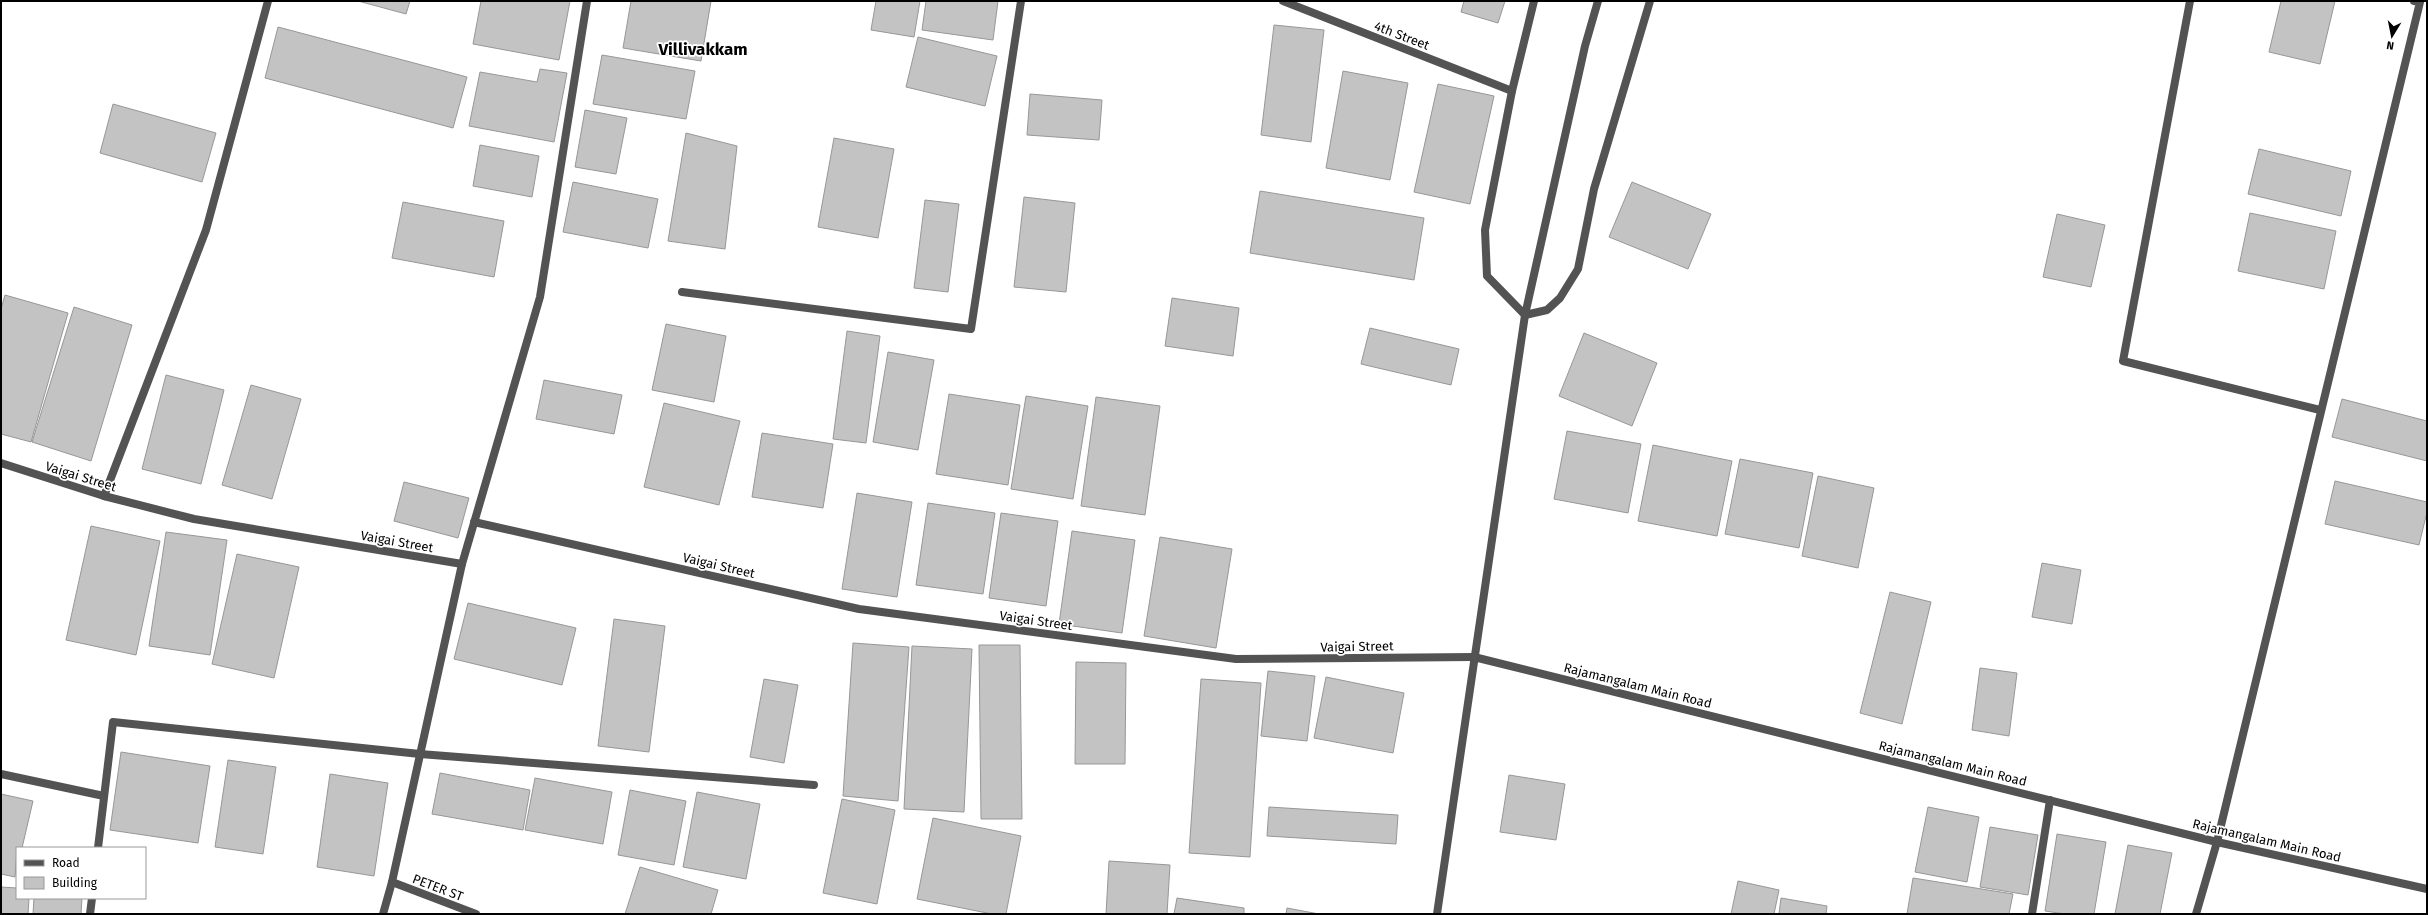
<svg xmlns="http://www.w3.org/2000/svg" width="2428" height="915" font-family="'Fira Sans',sans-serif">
	<rect width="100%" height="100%" fill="#fff"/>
	<g fill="#c3c3c3" stroke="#979797">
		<polygon points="358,1 410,1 406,14"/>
		<polygon points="481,1 570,1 559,60 473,44"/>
		<polygon points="631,1 711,1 701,61 623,48"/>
		<polygon points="876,1 920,1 914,37 871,30"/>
		<polygon points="926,1 998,1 993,40 922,30"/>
		<polygon points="1464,1 1505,1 1498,23 1461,12"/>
		<polygon points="2281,1 2335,1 2320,64 2269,52"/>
		<polygon points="1274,25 1324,30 1311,142 1261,135"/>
		<polygon points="278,27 467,77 453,128 265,78"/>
		<polygon points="918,37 997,56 985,106 906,87"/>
		<polygon points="602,55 695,71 686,119 593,104"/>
		<polygon points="540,69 567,73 554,142 469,126 480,72 537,82"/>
		<polygon points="1343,71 1408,83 1390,180 1326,168"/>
		<polygon points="1438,84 1494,96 1470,204 1414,192"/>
		<polygon points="1030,94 1102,100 1099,140 1027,135"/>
		<polygon points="113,104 216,133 202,182 100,153"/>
		<polygon points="585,110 627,118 616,174 575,167"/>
		<polygon points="686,133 737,146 725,249 668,241"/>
		<polygon points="834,138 894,149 878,238 818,227"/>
		<polygon points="480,145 539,156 532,197 473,186"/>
		<polygon points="2259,149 2351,171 2341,216 2248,194"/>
		<polygon points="573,182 658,199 648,248 563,232"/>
		<polygon points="1632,182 1711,214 1688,269 1609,237"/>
		<polygon points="1260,191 1424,218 1414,280 1250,253"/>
		<polygon points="1024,197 1075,203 1066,292 1014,287"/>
		<polygon points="925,200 959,204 948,292 914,288"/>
		<polygon points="403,202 504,221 494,277 392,258"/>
		<polygon points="2250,213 2336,231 2324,289 2238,271"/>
		<polygon points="2057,214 2105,225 2091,287 2043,277"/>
		<polygon points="5,295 68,313 31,442 1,434 1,309"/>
		<polygon points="1172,298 1239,308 1233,356 1165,346"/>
		<polygon points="74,307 132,325 91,461 32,442"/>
		<polygon points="666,324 726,336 714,402 652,390"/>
		<polygon points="1370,328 1459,349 1451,385 1361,364"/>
		<polygon points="847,331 880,336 866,443 833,439"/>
		<polygon points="1584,333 1657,363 1632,426 1559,396"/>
		<polygon points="888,352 934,360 918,450 873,442"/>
		<polygon points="166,375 224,390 201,484 142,469"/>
		<polygon points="544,380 622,395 614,434 536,419"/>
		<polygon points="251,385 301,399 272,499 222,485"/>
		<polygon points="949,394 1020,405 1008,485 936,474"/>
		<polygon points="1026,396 1088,406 1073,499 1011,489"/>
		<polygon points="1096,397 1160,406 1145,515 1081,506"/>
		<polygon points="2342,399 2427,421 2427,461 2332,437"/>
		<polygon points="664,403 740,421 719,505 644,487"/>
		<polygon points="1567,431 1641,444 1628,513 1554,499"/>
		<polygon points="762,433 833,444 823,508 752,497"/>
		<polygon points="1653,445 1732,461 1717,536 1638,521"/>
		<polygon points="1740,459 1813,473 1799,548 1725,534"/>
		<polygon points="1818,476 1874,488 1858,568 1802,556"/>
		<polygon points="2335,481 2427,502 2427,512 2419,545 2325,524"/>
		<polygon points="404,482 469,498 458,538 394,521"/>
		<polygon points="857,493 912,502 897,597 842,589"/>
		<polygon points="928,503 995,513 983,594 916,585"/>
		<polygon points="1001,513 1058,521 1046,606 989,598"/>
		<polygon points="91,526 160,541 136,655 66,640"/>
		<polygon points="1072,531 1135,540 1122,633 1059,624"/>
		<polygon points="166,532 227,540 210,655 149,646"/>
		<polygon points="1160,537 1232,549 1216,648 1144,636"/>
		<polygon points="237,554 299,567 274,678 212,664"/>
		<polygon points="2042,563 2081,570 2072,624 2032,617"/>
		<polygon points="1890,592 1931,602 1902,724 1860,713"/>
		<polygon points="468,603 576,628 562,685 454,659"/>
		<polygon points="614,619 665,626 649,752 598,746"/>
		<polygon points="853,643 909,647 898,801 843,796"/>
		<polygon points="979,645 1020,645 1022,819 981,819"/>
		<polygon points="912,646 972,649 964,812 904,809"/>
		<polygon points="1076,662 1126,663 1125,764 1075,764"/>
		<polygon points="1980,668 2017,673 2009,736 1972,730"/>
		<polygon points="1268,671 1315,676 1307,741 1261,736"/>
		<polygon points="1326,677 1404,693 1393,753 1314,738"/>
		<polygon points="764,679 798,685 784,763 750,757"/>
		<polygon points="1201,679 1261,683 1250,857 1189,853"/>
		<polygon points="121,752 210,766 198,843 110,830"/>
		<polygon points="228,760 276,767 263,854 215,847"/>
		<polygon points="440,773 530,790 523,830 432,814"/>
		<polygon points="330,774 388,783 374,876 317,867"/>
		<polygon points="1509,775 1565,784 1556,840 1500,832"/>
		<polygon points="535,778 612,792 603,844 525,830"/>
		<polygon points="630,790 686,801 674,865 618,855"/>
		<polygon points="697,792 760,804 746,879 683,867"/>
		<polygon points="1,794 33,801 22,848 17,848 15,877 1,874"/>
		<polygon points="842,799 895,810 877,904 823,893"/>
		<polygon points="1269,807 1398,815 1396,844 1267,836"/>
		<polygon points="1928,807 1979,817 1967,882 1915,872"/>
		<polygon points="933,818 1021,836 1006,914 992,914 917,899"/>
		<polygon points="1990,827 2038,835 2028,895 1980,887"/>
		<polygon points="2057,834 2106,842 2094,914 2065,914 2045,911"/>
		<polygon points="2128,845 2172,853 2160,914 2115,914"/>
		<polygon points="1109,861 1170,865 1167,914 1106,914"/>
		<polygon points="640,867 718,890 711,914 625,914"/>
		<polygon points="1913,878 2013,894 2009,914 1907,914"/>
		<polygon points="1738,881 1779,890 1774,914 1731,914"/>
		<polygon points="1,887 17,888 17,898 29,898 28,914 1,914"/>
		<polygon points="34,898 82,898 81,914 33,914"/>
		<polygon points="1177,898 1244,908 1244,914 1174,914"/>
		<polygon points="1781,898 1827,906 1826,914 1779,914"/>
		<polygon points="1287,908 1319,914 1286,914"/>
	</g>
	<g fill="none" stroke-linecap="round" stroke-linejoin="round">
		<g stroke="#535353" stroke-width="8">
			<polyline points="1283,1 1512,91"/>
			<polyline points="1534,1 1512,91 1485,230 1487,276 1525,315 1547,310 1560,298 1578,269 1594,189 1650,1"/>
			<polyline points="2190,1 2123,361 2320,410"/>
			<polyline points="682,292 971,329 1021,1"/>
			<polyline points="1,463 104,496 194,519 462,564 540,297 587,1"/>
			<polyline points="104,496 206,230 268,1"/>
			<polyline points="474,522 859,609 1236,659 1474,657"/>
			<polyline points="1,774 104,796"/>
			<polyline points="98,848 113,722 420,754 814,785"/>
			<polyline points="392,882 476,914"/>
			<polyline points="90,914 92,898"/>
			<polyline points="383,914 392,882 462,564"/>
			<polyline points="2032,914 2050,800"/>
			<polyline points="2196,914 2217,842 2420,2 2414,1"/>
		</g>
		<g stroke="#535353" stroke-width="8">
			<polyline points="1474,657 2217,842 2427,889"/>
			<polyline points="1437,914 1525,315 1585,46 1598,1"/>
		</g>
	</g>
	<g text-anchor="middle" stroke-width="3.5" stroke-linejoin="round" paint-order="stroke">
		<g font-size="13" fill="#000" stroke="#fff">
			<text transform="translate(1402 35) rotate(21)" y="5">4th Street</text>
			<text transform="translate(81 476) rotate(17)" y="5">Vaigai Street</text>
			<text transform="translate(397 541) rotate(10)" y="5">Vaigai Street</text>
			<text transform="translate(719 565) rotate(13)" y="5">Vaigai Street</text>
			<text transform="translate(1036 620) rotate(8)" y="5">Vaigai Street</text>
			<text transform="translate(1357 646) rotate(-1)" y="5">Vaigai Street</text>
			<text transform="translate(1638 685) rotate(14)" y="5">Rajamangalam Main Road</text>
			<text transform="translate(1953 763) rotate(14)" y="5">Rajamangalam Main Road</text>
			<text transform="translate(2267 840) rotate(13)" y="5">Rajamangalam Main Road</text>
			<text transform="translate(438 887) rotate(21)" y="5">PETER ST</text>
		</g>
		<g font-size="17" font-weight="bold" fill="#000" stroke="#fff">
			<text x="703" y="55">Villivakkam</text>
		</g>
	</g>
	<rect width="2428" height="915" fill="none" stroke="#000000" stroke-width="4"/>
	<rect x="16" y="847" width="130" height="52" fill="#ffffff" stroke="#999999"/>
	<rect x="24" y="860" width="20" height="6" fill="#535353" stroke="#999999"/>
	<text x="52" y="867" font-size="12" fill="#000000">Road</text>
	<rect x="24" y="877" width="20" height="12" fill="#c3c3c3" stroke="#999999"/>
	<text x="52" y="887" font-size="12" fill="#000000">Building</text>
	<g transform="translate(2392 36) rotate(190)" stroke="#ffffff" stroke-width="3" paint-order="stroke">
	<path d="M0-3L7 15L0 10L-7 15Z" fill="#000000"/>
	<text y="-6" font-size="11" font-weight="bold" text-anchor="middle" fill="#000000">N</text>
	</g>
</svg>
